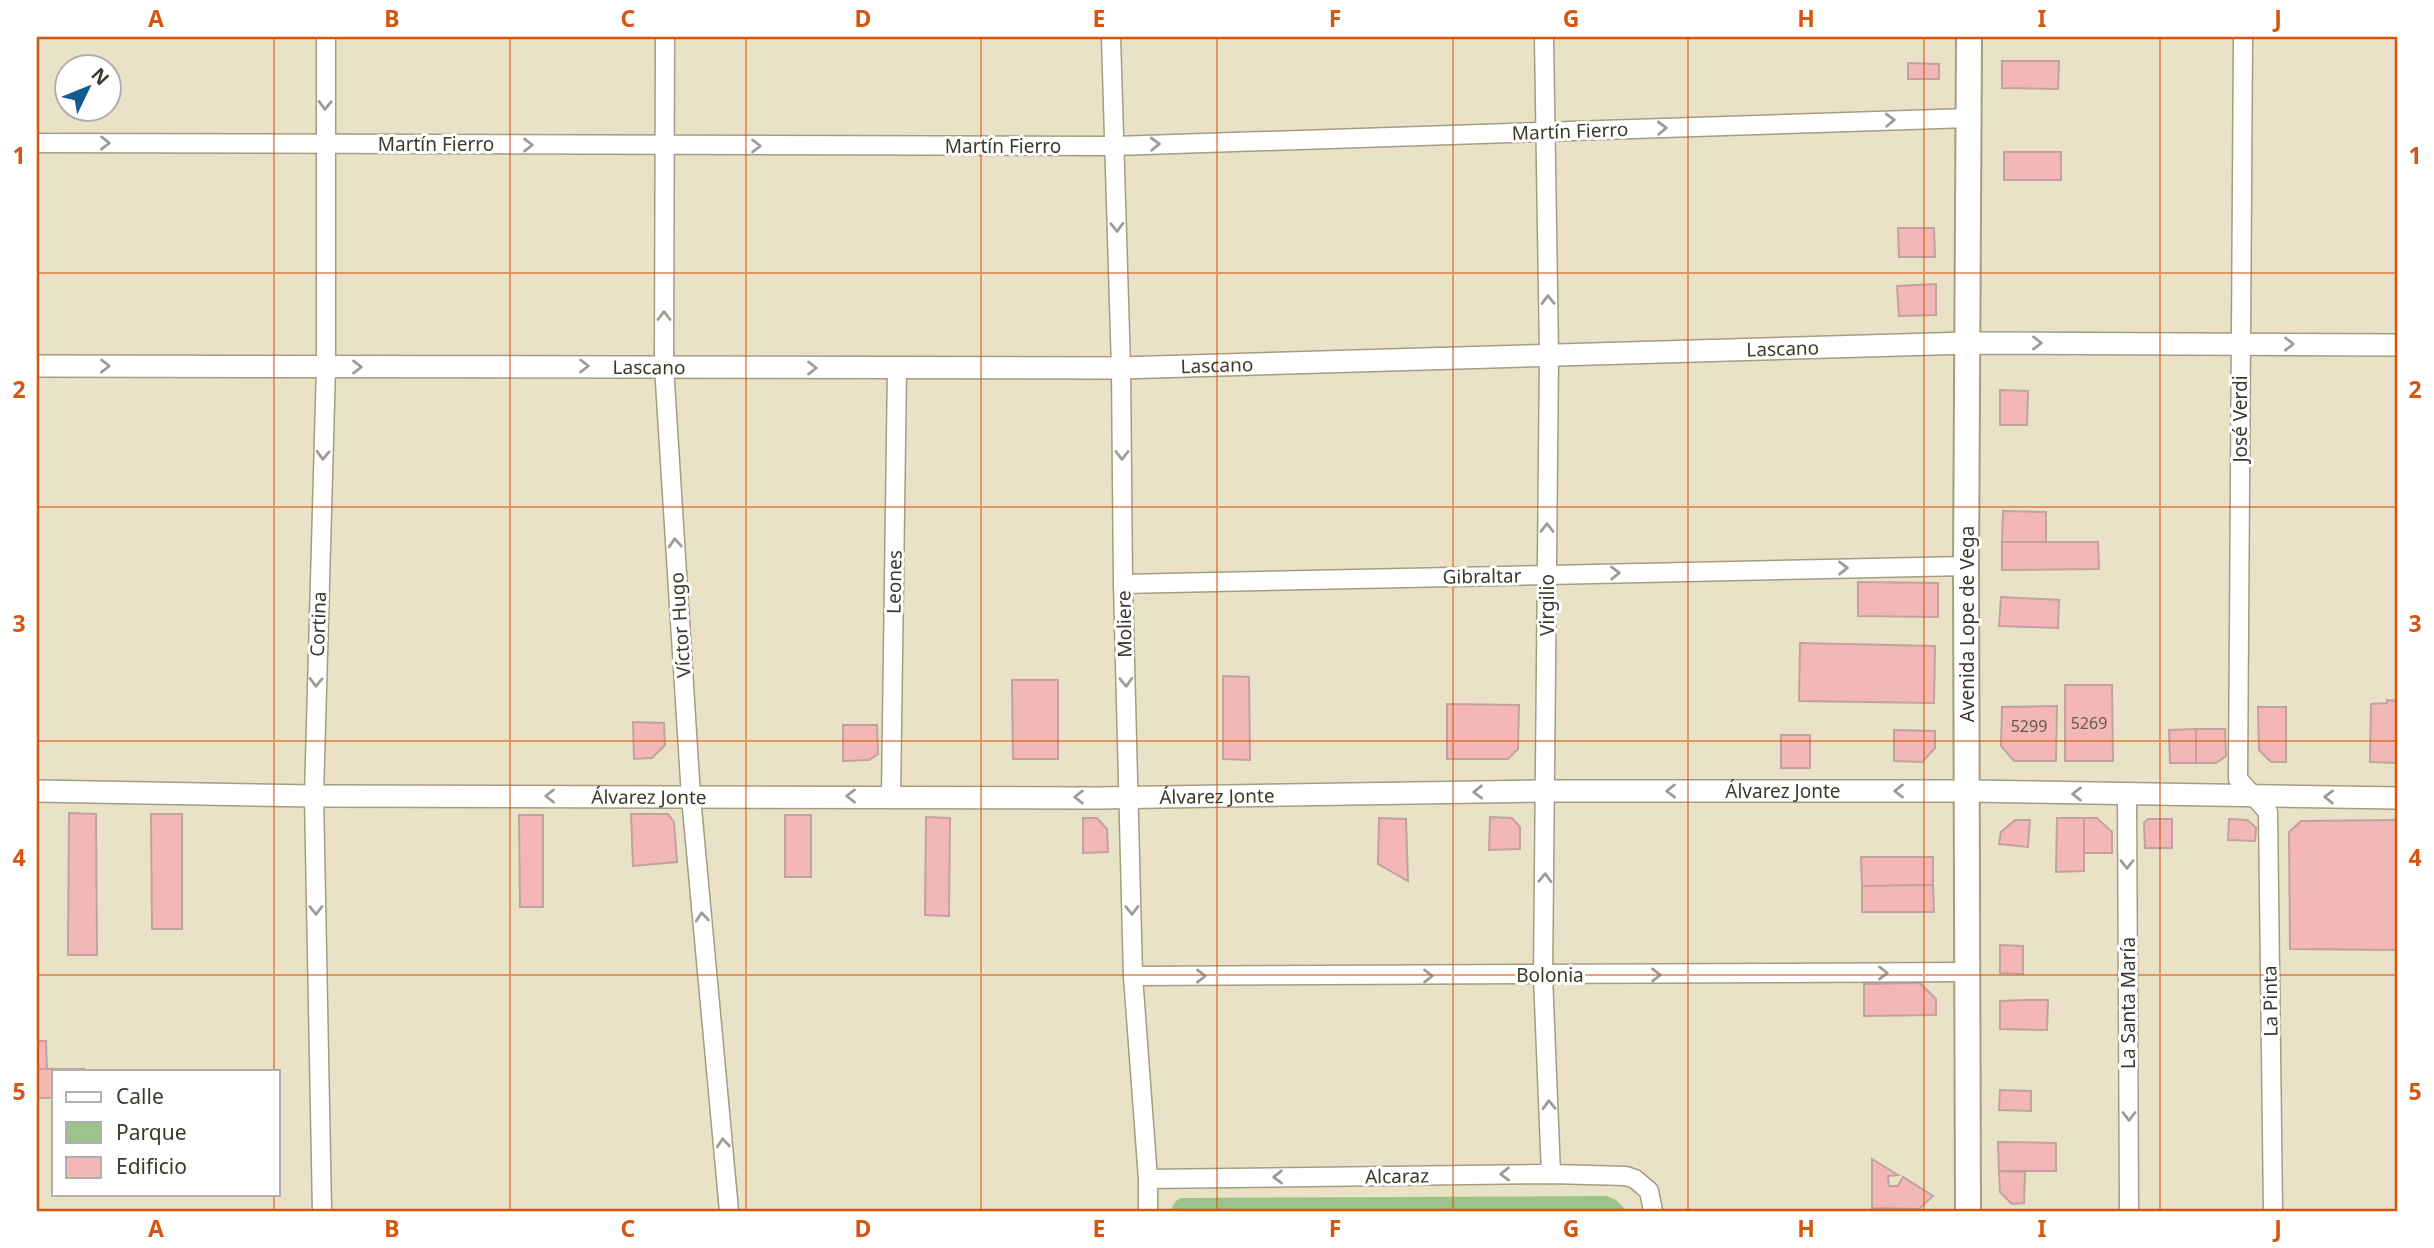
<svg xmlns="http://www.w3.org/2000/svg" width="2434" height="1248" font-family="'Noto Sans',sans-serif">
	<rect width="100%" height="100%" fill="#eae2c7"/>
	<polygon fill="#9bc38a" points="1607,1196 1616,1200 1627,1211 1170,1211 1176,1201 1181,1198"/>
	<g fill="#f3b8b6" stroke="#c1a2a0" stroke-width="2">
		<polygon points="2002,61 2059,61 2058,89 2002,88"/>
		<polygon points="1908,63 1939,64 1939,79 1908,79"/>
		<rect x="2004" y="152" width="57" height="28"/>
		<polygon points="1898,228 1934,228 1935,257 1899,257"/>
		<polygon points="1936,284 1936,315 1899,316 1897,286"/>
		<polygon points="2000,390 2028,391 2027,425 2000,425"/>
		<polygon points="2003,511 2046,512 2046,543 2002,542"/>
		<polygon points="2002,542 2098,542 2099,569 2002,570"/>
		<polygon points="1858,582 1938,583 1938,617 1858,616"/>
		<polygon points="2001,597 2059,600 2058,628 1999,626"/>
		<polygon points="1800,643 1935,646 1934,703 1799,701"/>
		<polygon points="1223,676 1249,677 1250,760 1223,759"/>
		<polygon points="1012,680 1058,680 1058,759 1013,759"/>
		<polygon points="2065,685 2112,685 2113,761 2065,761"/>
		<polygon points="2387,700 2397,701 2397,763 2370,762 2371,704 2387,703"/>
		<polygon points="1447,704 1519,705 1518,749 1508,759 1447,759"/>
		<polygon points="2057,706 2056,761 2014,761 2001,746 2002,707"/>
		<polygon points="2258,707 2286,707 2286,762 2271,762 2259,750"/>
		<polygon points="633,722 664,723 665,745 652,758 634,759"/>
		<polygon points="843,725 877,725 878,754 869,760 843,761"/>
		<polygon points="2196,729 2225,729 2226,756 2216,763 2196,763"/>
		<polygon points="2196,729 2196,763 2170,763 2169,730"/>
		<polygon points="1894,730 1935,731 1935,748 1922,762 1894,761"/>
		<rect x="1781" y="735" width="29" height="33"/>
		<polygon points="69,813 96,814 97,955 68,955"/>
		<polygon points="151,814 182,814 182,929 152,929"/>
		<polygon points="631,814 668,814 674,822 677,862 633,866"/>
		<polygon points="519,815 543,815 543,907 520,907"/>
		<rect x="785" y="815" width="26" height="62"/>
		<polygon points="926,817 950,818 949,916 925,915"/>
		<polygon points="1490,817 1512,818 1520,827 1520,849 1489,850"/>
		<polygon points="1083,818 1097,818 1107,829 1108,852 1083,853"/>
		<polygon points="1379,818 1406,819 1408,881 1378,864"/>
		<polygon points="2057,818 2084,818 2084,871 2056,872"/>
		<polygon points="2084,818 2097,818 2112,832 2112,853 2084,853"/>
		<polygon points="2148,819 2172,819 2172,848 2145,848 2144,823"/>
		<polygon points="2229,819 2247,820 2252,824 2256,828 2255,841 2228,840"/>
		<polygon points="2015,820 2030,820 2028,847 1999,844 2001,832"/>
		<polygon points="2397,820 2397,950 2290,949 2289,832 2301,821"/>
		<polygon points="1861,857 1933,857 1933,885 1862,886"/>
		<polygon points="1933,885 1934,912 1862,912 1862,886"/>
		<polygon points="2000,945 2023,946 2023,974 2000,973"/>
		<polygon points="1920,983 1936,999 1936,1015 1864,1016 1864,984"/>
		<polygon points="2025,1000 2048,1000 2047,1030 2000,1029 2000,1001"/>
		<polygon points="37,1041 46,1041 47,1069 37,1069"/>
		<polygon points="37,1069 84,1069 84,1071 54,1071 54,1098 37,1098"/>
		<polygon points="2000,1090 2031,1091 2031,1111 1999,1110"/>
		<polygon points="1998,1142 2056,1143 2056,1171 1999,1171"/>
		<polygon points="1872,1159 1898,1175 1888,1176 1889,1186 1898,1186 1903,1177 1933,1196 1919,1209 1872,1208"/>
		<polygon points="1999,1171 2025,1172 2024,1203 2012,1204 2000,1192"/>
	</g>
	<g fill="none" stroke-linecap="round" stroke-linejoin="round">
		<g stroke="#a49d83" stroke-width="21">
			<g id="minor">
				<polyline points="665,37 664,366 691,797 729,1211"/>
				<polyline points="1111,37 1121,368 1123,584 1133,976 1148,1179 1148,1211"/>
				<polyline points="1544,37 1549,354 1543,976 1551,1174"/>
				<polyline points="2243,37 2238,779 2268,812 2273,1211"/>
				<polyline points="37,143 1114,146 1969,118"/>
				<polyline points="1123,584 1966,566"/>
				<polyline points="2127,795 2129,1211"/>
				<polyline points="891,796 897,368"/>
				<polyline points="1133,976 1967,972"/>
				<polyline points="1148,1179 1551,1174 1626,1176 1635,1179 1649,1191 1653,1211"/>
				<polyline points="322,1211 314,796 326,367 326,37"/>
			</g>
		</g>
		<g stroke="#a49d83" stroke-width="24">
			<g id="tertiary">
				<path id="s1" d="M 37,366 L 1121,368 L 1968,343 L 2397,345"/>
				<path id="s2" d="M 37,791 L 314,796 L 1098,798 L 1546,791 L 1967,791 L 2397,798"/>
			</g>
		</g>
		<g stroke="#a49d83" stroke-width="28">
			<polyline id="secondary" points="1968,1211 1966,566 1969,37"/>
		</g>
		<use href="#minor" stroke="#fff" stroke-width="18"/>
		<use href="#tertiary" stroke="#fff" stroke-width="21"/>
		<use href="#secondary" stroke="#fff" stroke-width="24"/>
	</g>
	<defs><path id="oneway-chevron" d="M-2-3.5L2.5 0L-2 3.5" fill="none" stroke-width="1.6" stroke-linecap="round" stroke-linejoin="round" transform="scale(1.75)"/></defs>
	<g stroke="#9d9c96">
		<use href="#oneway-chevron" transform="translate(325 105) rotate(91)"/>
		<use href="#oneway-chevron" transform="translate(1890 120) rotate(-2)"/>
		<use href="#oneway-chevron" transform="translate(1662 128) rotate(-2)"/>
		<use href="#oneway-chevron" transform="translate(105 143)"/>
		<use href="#oneway-chevron" transform="translate(1155 144) rotate(-2)"/>
		<use href="#oneway-chevron" transform="translate(528 145)"/>
		<use href="#oneway-chevron" transform="translate(756 146)"/>
		<use href="#oneway-chevron" transform="translate(1117 227) rotate(88)"/>
		<use href="#oneway-chevron" transform="translate(1548 300) rotate(-91)"/>
		<use href="#oneway-chevron" transform="translate(664 316) rotate(-90)"/>
		<use href="#oneway-chevron" transform="translate(2037 343)"/>
		<use href="#oneway-chevron" transform="translate(2289 344)"/>
		<use href="#oneway-chevron" transform="translate(105 366)"/>
		<use href="#oneway-chevron" transform="translate(584 366)"/>
		<use href="#oneway-chevron" transform="translate(357 367)"/>
		<use href="#oneway-chevron" transform="translate(812 368)"/>
		<use href="#oneway-chevron" transform="translate(323 455) rotate(92)"/>
		<use href="#oneway-chevron" transform="translate(1122 455) rotate(90)"/>
		<use href="#oneway-chevron" transform="translate(1547 528) rotate(-90)"/>
		<use href="#oneway-chevron" transform="translate(675 543) rotate(-94)"/>
		<use href="#oneway-chevron" transform="translate(1843 568) rotate(-1)"/>
		<use href="#oneway-chevron" transform="translate(1615 573) rotate(-1)"/>
		<use href="#oneway-chevron" transform="translate(316 682) rotate(92)"/>
		<use href="#oneway-chevron" transform="translate(1126 682) rotate(88)"/>
		<use href="#oneway-chevron" transform="translate(1671 791) rotate(180)"/>
		<use href="#oneway-chevron" transform="translate(1899 791) rotate(180)"/>
		<use href="#oneway-chevron" transform="translate(1478 792) rotate(179)"/>
		<use href="#oneway-chevron" transform="translate(2077 794) rotate(-179)"/>
		<use href="#oneway-chevron" transform="translate(550 796) rotate(-180)"/>
		<use href="#oneway-chevron" transform="translate(851 796) rotate(180)"/>
		<use href="#oneway-chevron" transform="translate(1079 797) rotate(-180)"/>
		<use href="#oneway-chevron" transform="translate(2329 797) rotate(-179)"/>
		<use href="#oneway-chevron" transform="translate(2127 864) rotate(90)"/>
		<use href="#oneway-chevron" transform="translate(1545 878) rotate(-89)"/>
		<use href="#oneway-chevron" transform="translate(316 910) rotate(89)"/>
		<use href="#oneway-chevron" transform="translate(1132 910) rotate(89)"/>
		<use href="#oneway-chevron" transform="translate(702 917) rotate(-95)"/>
		<use href="#oneway-chevron" transform="translate(1883 973)"/>
		<use href="#oneway-chevron" transform="translate(1656 975)"/>
		<use href="#oneway-chevron" transform="translate(1201 976)"/>
		<use href="#oneway-chevron" transform="translate(1428 976)"/>
		<use href="#oneway-chevron" transform="translate(1549 1105) rotate(-92)"/>
		<use href="#oneway-chevron" transform="translate(2129 1116) rotate(90)"/>
		<use href="#oneway-chevron" transform="translate(723 1143) rotate(-95)"/>
		<use href="#oneway-chevron" transform="translate(1505 1174) rotate(179)"/>
		<use href="#oneway-chevron" transform="translate(1278 1177) rotate(179)"/>
	</g>
	<path fill="none" stroke="#d7560f" stroke-width="2" stroke-opacity="0.55" d="M 274,37 L 274,1071M 510,37 L 510,1211M 746,37 L 746,1211M 981,37 L 981,1211M 1217,37 L 1217,1211M 1453,37 L 1453,1211M 1688,37 L 1688,1211M 1924,37 L 1924,1211M 2160,37 L 2160,1211M 37,273 L 2397,273M 37,507 L 2397,507M 37,741 L 2397,741M 37,975 L 2397,975M 274,1194 L 274,1211"/>
	<g text-anchor="middle" stroke-width="6" stroke-linejoin="round" paint-order="stroke">
		<g font-size="16" fill="#69584f">
			<text x="2089" y="729">5269</text>
			<text x="2029" y="732">5299</text>
		</g>
		<g font-size="19" fill="#3b382d" stroke="#fff">
			<text transform="translate(1570 131) rotate(-2)" y="7">Martín Fierro</text>
			<text x="436" y="151">Martín Fierro</text>
			<text x="1003" y="153">Martín Fierro</text>
			<text dy="7" stroke="none"><textPath href="#s1" startOffset="1746">Lascano</textPath></text>
			<text dy="7" stroke="none"><textPath href="#s1" startOffset="1180">Lascano</textPath></text>
			<text dy="7" stroke="none"><textPath href="#s1" startOffset="612">Lascano</textPath></text>
			<text transform="translate(2240 419) rotate(-90)" y="7">José Verdi</text>
			<text transform="translate(1482 576) rotate(-1)" y="7">Gibraltar</text>
			<text transform="translate(894 582) rotate(-89)" y="7">Leones</text>
			<text transform="translate(1547 605) rotate(-90)" y="7">Virgilio</text>
			<text transform="translate(318 624) rotate(-88)" y="7">Cortina</text>
			<text transform="translate(1124 624) rotate(-91)" y="7">Moliere</text>
			<text transform="translate(1967 624) rotate(-90)" y="7">Avenida Lope de Vega</text>
			<text transform="translate(680 625) rotate(-94)" y="7">Víctor Hugo</text>
			<text dy="7" stroke="none"><textPath href="#s2" startOffset="1746">Álvarez Jonte</textPath></text>
			<text dy="7" stroke="none"><textPath href="#s2" startOffset="612">Álvarez Jonte</textPath></text>
			<text dy="7" stroke="none"><textPath href="#s2" startOffset="1180">Álvarez Jonte</textPath></text>
			<text x="1550" y="982">Bolonia</text>
			<text transform="translate(2270 1001) rotate(-91)" y="7">La Pinta</text>
			<text transform="translate(2128 1003) rotate(-90)" y="7">La Santa María</text>
			<text transform="translate(1397 1176) rotate(-1)" y="7">Alcaraz</text>
		</g>
	</g>
	<rect width="2434" height="1248" fill="none" stroke="#ffffff" stroke-width="77"/>
	<rect x="52" y="1070" width="228" height="126" fill="#ffffff" stroke="#b1afab" stroke-width="2"/>
	<rect x="66" y="1092" width="35" height="10" fill="#ffffff" stroke="#b1afab" stroke-width="2"/>
	<text x="116" y="1104" font-size="21" fill="#3b382d">Calle</text>
	<rect x="66" y="1122" width="35" height="21" fill="#9bc38a" stroke="#b1afab" stroke-width="2"/>
	<text x="116" y="1140" font-size="21" fill="#3b382d">Parque</text>
	<rect x="66" y="1157" width="35" height="21" fill="#f3b8b6" stroke="#b1afab" stroke-width="2"/>
	<text x="116" y="1174" font-size="21" fill="#3b382d">Edificio</text>
	<g transform="translate(88 88) rotate(47)"><circle r="33" fill="#ffffff" stroke="#b1afab" stroke-width="2"/>
	<path d="M0-5L12 26L0 18L-12 26Z" fill="#155a8e"/>
	<text y="-10" font-size="19" font-weight="bold" text-anchor="middle" fill="#3b382d">N</text>
	</g>
	<rect x="38" y="38" width="2358" height="1172" fill="none" stroke="#d7560f" stroke-width="2.5"/>
	<g font-size="23" text-anchor="middle" font-weight="bold" fill="#d7560f">
		<text x="156" y="27">A</text>
		<text x="392" y="27">B</text>
		<text x="628" y="27">C</text>
		<text x="863" y="27">D</text>
		<text x="1099" y="27">E</text>
		<text x="1335" y="27">F</text>
		<text x="1571" y="27">G</text>
		<text x="1806" y="27">H</text>
		<text x="2042" y="27">I</text>
		<text x="2278" y="27">J</text>
		<text x="19" y="164">1</text>
		<text x="2415" y="164">1</text>
		<text x="19" y="398">2</text>
		<text x="2415" y="398">2</text>
		<text x="19" y="632">3</text>
		<text x="2415" y="632">3</text>
		<text x="19" y="866">4</text>
		<text x="2415" y="866">4</text>
		<text x="19" y="1100">5</text>
		<text x="2415" y="1100">5</text>
		<text x="156" y="1237">A</text>
		<text x="392" y="1237">B</text>
		<text x="628" y="1237">C</text>
		<text x="863" y="1237">D</text>
		<text x="1099" y="1237">E</text>
		<text x="1335" y="1237">F</text>
		<text x="1571" y="1237">G</text>
		<text x="1806" y="1237">H</text>
		<text x="2042" y="1237">I</text>
		<text x="2278" y="1237">J</text>
	</g>
</svg>
